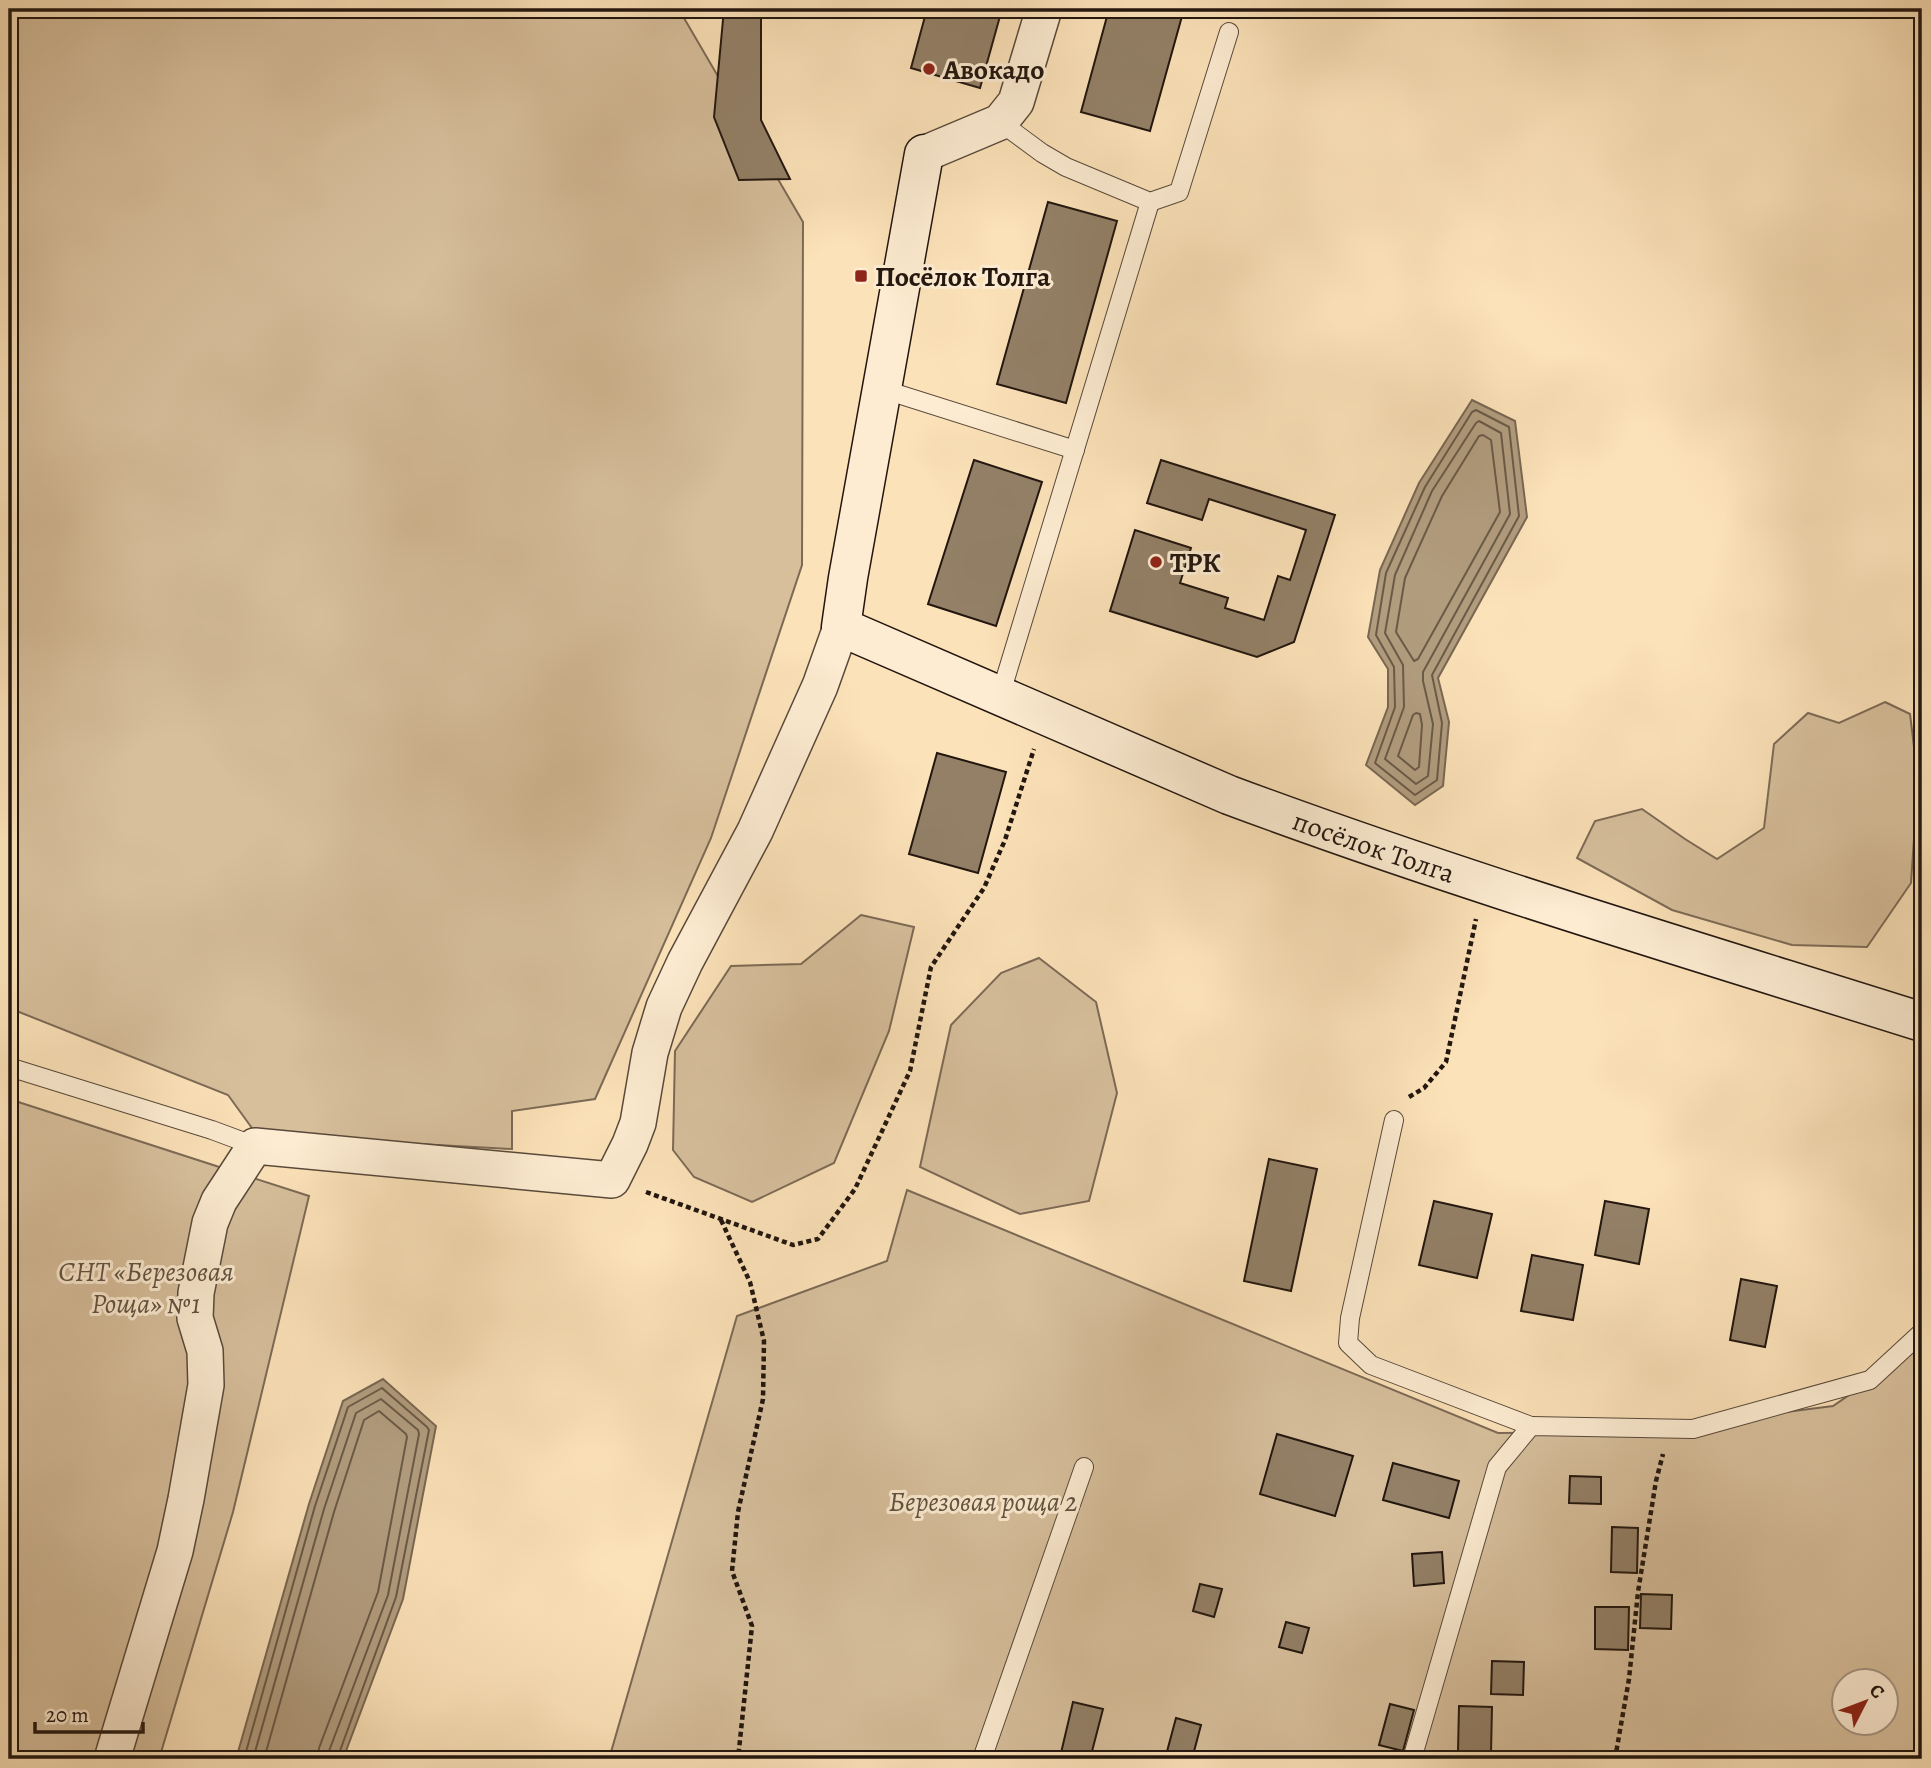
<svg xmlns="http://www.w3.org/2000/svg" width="1931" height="1768" font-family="Alegreya,serif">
	<rect width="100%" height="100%" fill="#fce2b9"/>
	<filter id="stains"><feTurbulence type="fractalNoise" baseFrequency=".00286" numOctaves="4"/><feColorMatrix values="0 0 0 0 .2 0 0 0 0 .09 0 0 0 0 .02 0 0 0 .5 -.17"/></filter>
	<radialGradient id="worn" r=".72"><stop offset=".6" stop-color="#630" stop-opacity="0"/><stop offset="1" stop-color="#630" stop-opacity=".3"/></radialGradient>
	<g fill="#d7bf9c" stroke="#7c6a56" stroke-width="2" fill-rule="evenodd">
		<polygon points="9,9 424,9 458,17 466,9 659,9 684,18 803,222 802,565 711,838 595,1099 512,1111 512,1149 257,1135 228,1095 9,1008"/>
		<polygon points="1885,702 1910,714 1918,780 1911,883 1867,947 1792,945 1672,910 1577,858 1595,821 1642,809 1685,839 1717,859 1764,828 1774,744 1808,713 1839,723"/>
		<polygon points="861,915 914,927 889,1031 834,1163 752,1202 694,1177 673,1150 675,1051 731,966 801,964"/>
		<polygon points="1039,958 1096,1002 1117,1093 1089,1201 1020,1214 920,1167 951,1025 1001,973"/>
		<polygon points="9,1099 309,1196 233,1512 159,1759 9,1759"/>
		<path d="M 907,1190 L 1498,1433 L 1631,1432 L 1833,1406 L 1922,1345 L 1922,1759 L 609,1759 L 737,1316 L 887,1261 ZM 1843,1680 L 1885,1680 L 1885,1722 L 1843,1722 Z"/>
	</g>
	<g fill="#b29d7f" stroke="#786752" stroke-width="2">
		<polygon points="1472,400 1515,421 1527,517 1438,678 1449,722 1443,786 1415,805 1366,765 1388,707 1388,669 1368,637 1380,570 1419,483"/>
		<polygon points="383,1379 436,1426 403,1599 343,1759 236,1759 309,1504 343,1401"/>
	</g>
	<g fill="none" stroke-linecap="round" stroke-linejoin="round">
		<g stroke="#6a5a47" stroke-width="2">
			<polygon points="1476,410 1509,427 1519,516 1432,675 1442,723 1437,780 1415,795 1375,763 1395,707 1394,667 1376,635 1386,573 1425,487 1472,412"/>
			<polygon points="1479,421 1501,433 1510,514 1423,672 1423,681 1433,724 1428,776 1416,784 1385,759 1404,707 1403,665 1385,633 1395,575 1432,491 1476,423"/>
			<polygon points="1483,435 1491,440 1500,512 1418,659 1414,661 1396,632 1405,578 1442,496 1479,436"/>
			<polygon points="1416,713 1420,714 1422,725 1419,767 1415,770 1398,756 1413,715"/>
			<polyline points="244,1759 315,1506 348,1407 382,1388 427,1427 429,1430 396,1597 337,1759"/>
			<polyline points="253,1759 324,1509 356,1413 381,1399 418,1430 419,1434 388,1595 329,1751 328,1759"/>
			<polyline points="264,1759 334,1512 364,1420 379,1411 406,1434 407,1437 378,1592 319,1748 318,1759"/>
		</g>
	</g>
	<g fill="#938067" stroke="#22160f" stroke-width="2">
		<polygon points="724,9 761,9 761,120 790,179 739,180 714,117"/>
		<polygon points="927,9 1002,9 980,88 911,68"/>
		<polygon points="1109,9 1184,9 1150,131 1081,112"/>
		<polygon points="1048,202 1117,221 1066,403 997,384"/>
		<polygon points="974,460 1042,482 996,626 928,604"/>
		<polygon points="1161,460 1335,515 1294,642 1257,657 1110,611 1135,530 1191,548 1180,583 1228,598 1225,608 1264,620 1278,576 1290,580 1306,530 1209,499 1202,520 1147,503"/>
		<polygon points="937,753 1006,772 978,873 909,854"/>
		<polygon points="1269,1159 1317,1169 1291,1291 1244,1281"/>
		<polygon points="1434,1201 1492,1214 1477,1278 1419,1265"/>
		<polygon points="1605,1201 1649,1209 1639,1264 1595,1255"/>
		<polygon points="1532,1255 1583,1265 1573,1320 1521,1311"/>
		<polygon points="1741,1279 1777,1286 1765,1347 1730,1340"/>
		<polygon points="1277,1434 1353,1456 1335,1516 1260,1494"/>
		<polygon points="1393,1463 1459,1481 1449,1518 1383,1500"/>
		<polygon points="1570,1476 1601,1477 1601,1504 1569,1503"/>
		<polygon points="1612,1527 1638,1528 1637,1573 1611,1572"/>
		<polygon points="1442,1552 1444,1583 1414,1586 1412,1554"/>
		<polygon points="1200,1584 1222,1589 1214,1617 1193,1611"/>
		<polygon points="1641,1594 1672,1595 1671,1629 1640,1628"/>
		<polygon points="1595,1607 1629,1607 1628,1650 1595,1649"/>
		<polygon points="1286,1622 1309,1628 1302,1653 1279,1647"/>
		<polygon points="1492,1661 1524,1662 1523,1695 1491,1694"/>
		<polygon points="1073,1702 1103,1709 1090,1759 1061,1753"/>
		<polygon points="1390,1704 1414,1710 1403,1751 1379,1745"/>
		<polygon points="1459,1706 1492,1707 1491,1752 1458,1751"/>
		<polygon points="1176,1718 1201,1725 1192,1759 1165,1759"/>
	</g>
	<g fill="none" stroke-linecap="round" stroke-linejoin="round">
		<g stroke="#58493a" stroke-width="20">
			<g id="lane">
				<polyline points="1000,122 1042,153 1066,167 1150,202 1179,192 1229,32"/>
				<polyline points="882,389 1075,450"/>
				<polyline points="1000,696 1150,202"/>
				<polyline points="9,1067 212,1130 255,1146"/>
				<polyline points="1394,1120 1350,1318 1348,1343 1371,1365 1531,1426"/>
				<polyline points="982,1759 1084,1467"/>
				<polyline points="1412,1759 1497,1467 1531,1426 1693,1429 1870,1380 1922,1332"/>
			</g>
		</g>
		<g stroke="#58493a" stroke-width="38">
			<g id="street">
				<polyline points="924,154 1000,122 1016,102 1044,9"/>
				<polyline points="112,1759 175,1551 186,1499 206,1385 205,1351 195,1318 196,1293 210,1223 219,1201 255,1146 612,1180 630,1144 638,1123 650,1053 664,1007 685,962 755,831 820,686 841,627"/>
			</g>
		</g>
		<g stroke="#22160f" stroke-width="41">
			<g id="secondary">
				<path id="s1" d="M 924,154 L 848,578 L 841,627 L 1229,795 C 1457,880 1690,949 1922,1022"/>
			</g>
		</g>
		<g stroke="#22160f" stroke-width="4.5" stroke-dasharray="5 3.5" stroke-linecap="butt">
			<polyline points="1409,1097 1424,1088 1446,1062 1476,919"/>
			<polyline points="646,1192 793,1245 818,1239 855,1189 910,1071 931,967 984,888 1005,840 1034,749"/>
			<polyline points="721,1220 750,1282 764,1341 763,1399 738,1512 732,1571 752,1626 738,1759"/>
			<polyline points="1615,1759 1629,1679 1638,1592 1656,1481 1663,1454"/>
		</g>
		<use href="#lane" stroke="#fdecd2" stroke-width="18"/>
		<use href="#street" stroke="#fdecd2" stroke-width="35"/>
		<use href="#secondary" stroke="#fdecd2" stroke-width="38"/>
	</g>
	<g fill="#8f2418" stroke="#fdecd2" stroke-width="2.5">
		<circle cx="929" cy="69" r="7"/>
		<rect x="854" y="269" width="14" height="14" rx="3.5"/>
		<circle cx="1156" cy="562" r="7"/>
	</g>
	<g text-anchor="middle" stroke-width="6" stroke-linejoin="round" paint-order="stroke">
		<g font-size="28" font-weight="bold" fill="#22160f" stroke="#fdecd2" text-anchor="start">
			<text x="943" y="79">Авокадо</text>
			<text x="875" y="286">Посёлок Толга</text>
			<text x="1170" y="572">ТРК</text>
		</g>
		<g font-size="28" fill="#22160f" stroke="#fdecd2">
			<text dy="10" stroke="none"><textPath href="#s1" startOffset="1057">посёлок Толга</textPath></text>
		</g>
		<g font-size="28" font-style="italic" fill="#615140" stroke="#fdecd2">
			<text x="146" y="1281">СНТ «Березовая<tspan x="146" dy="32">Роща» №1</tspan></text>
			<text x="983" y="1511">Березовая роща 2</text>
		</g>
	</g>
	<rect width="1931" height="1768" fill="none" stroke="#fce2b9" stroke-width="35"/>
	<rect x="10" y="10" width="1910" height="1747" fill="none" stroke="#22160f" stroke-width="3.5"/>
	<rect x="18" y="18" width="1896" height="1733" fill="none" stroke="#22160f" stroke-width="2"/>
	<g transform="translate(1865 1702) rotate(48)"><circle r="33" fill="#fdecd2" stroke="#a59684" stroke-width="2"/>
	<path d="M0-5L12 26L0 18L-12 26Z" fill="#8f2418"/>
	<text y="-10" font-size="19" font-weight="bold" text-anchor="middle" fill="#22160f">С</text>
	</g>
	<path d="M35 1722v10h108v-10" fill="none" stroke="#22160f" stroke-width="3.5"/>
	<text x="46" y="1722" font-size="21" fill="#22160f" stroke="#fdecd2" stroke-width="5" paint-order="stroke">20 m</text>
	<rect width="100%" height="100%" filter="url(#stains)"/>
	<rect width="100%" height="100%" fill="url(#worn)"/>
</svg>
